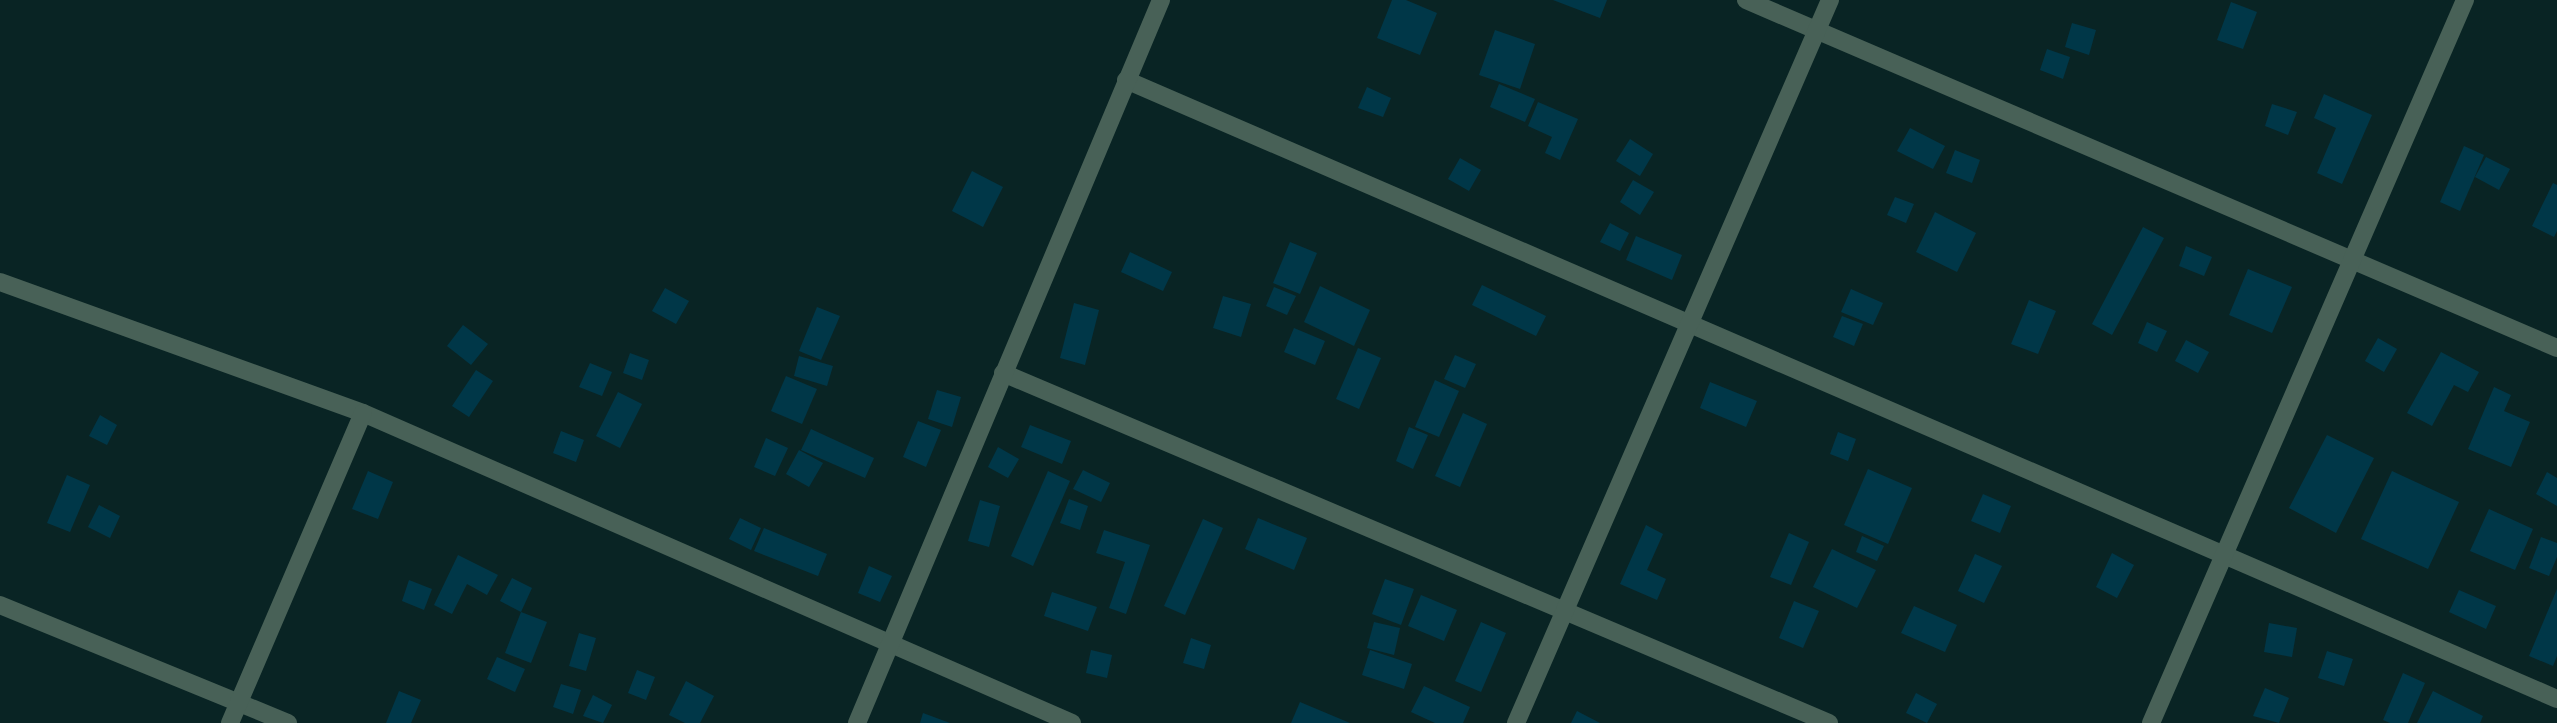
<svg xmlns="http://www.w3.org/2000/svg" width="2557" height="723" font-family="'Open Sans',sans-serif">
	<rect width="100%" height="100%" fill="#092424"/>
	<g fill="#003748">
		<polygon points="1392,0 1406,0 1437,13 1420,55 1377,38"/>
		<polygon points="1553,0 1607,0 1600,18"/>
		<polygon points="2231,2 2257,12 2243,49 2217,40"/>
		<polygon points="2072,23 2096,30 2089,55 2065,47"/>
		<polygon points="1495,30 1535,44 1520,89 1479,75"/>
		<polygon points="2047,49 2070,57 2063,79 2040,70"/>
		<polygon points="1499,84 1535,99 1525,122 1490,107"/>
		<polygon points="1367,87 1391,98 1383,117 1358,108"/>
		<polygon points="2324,94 2372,115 2342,184 2317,173 2336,128 2314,118"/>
		<polygon points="1538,102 1578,119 1560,160 1545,153 1552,137 1528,126"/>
		<polygon points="2272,104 2297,112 2288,135 2265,126"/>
		<polygon points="1910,128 1945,146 1933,169 1897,151"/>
		<polygon points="1630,139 1653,154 1640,176 1616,161"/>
		<polygon points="2464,146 2484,155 2460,211 2440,202"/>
		<polygon points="1955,150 1980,160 1972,183 1946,173"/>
		<polygon points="2486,157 2510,169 2499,190 2475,177"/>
		<polygon points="1460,158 1481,170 1469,191 1448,179"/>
		<polygon points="972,171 1003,187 983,227 952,211"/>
		<polygon points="1633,180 1654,192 1640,215 1620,202"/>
		<polygon points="2553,183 2557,185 2557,231 2554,237 2532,226"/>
		<polygon points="1895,197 1914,204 1906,223 1887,215"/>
		<polygon points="1935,212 1976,233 1957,272 1916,252"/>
		<polygon points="1610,223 1629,233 1620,251 1600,242"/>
		<polygon points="2143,227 2164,238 2112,335 2092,324"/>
		<polygon points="1636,236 1682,255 1672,280 1626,260"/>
		<polygon points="1290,242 1317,253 1300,294 1273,283"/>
		<polygon points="2186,246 2212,257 2204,276 2179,266"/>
		<polygon points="1130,252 1172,272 1163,291 1121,272"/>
		<polygon points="2248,269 2292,287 2272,333 2229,315"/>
		<polygon points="1482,285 1546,316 1536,336 1472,305"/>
		<polygon points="1320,286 1370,310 1354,346 1304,322"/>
		<polygon points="1274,287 1296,296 1287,315 1266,306"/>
		<polygon points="665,288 689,301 676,324 652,311"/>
		<polygon points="1851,289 1883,303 1873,325 1841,312"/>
		<polygon points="1223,296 1251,304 1241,337 1213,328"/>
		<polygon points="2029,300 2056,311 2038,354 2011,344"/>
		<polygon points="1074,303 1099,310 1085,365 1060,358"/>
		<polygon points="817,307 840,316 821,360 799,351"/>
		<polygon points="1842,316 1863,324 1854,346 1833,337"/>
		<polygon points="2147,322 2167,331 2157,352 2138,343"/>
		<polygon points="463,325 488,344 471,365 447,346"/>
		<polygon points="1294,328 1325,341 1315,365 1284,352"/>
		<polygon points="2378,338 2397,349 2384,372 2365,361"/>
		<polygon points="2186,340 2209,352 2198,373 2175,361"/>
		<polygon points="1358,348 1381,358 1359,409 1336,399"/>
		<polygon points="2441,352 2479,372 2468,392 2454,385 2432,426 2407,413"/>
		<polygon points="630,353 649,360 642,380 623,373"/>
		<polygon points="1455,355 1476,364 1465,388 1444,379"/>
		<polygon points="799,356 833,366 827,386 794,376"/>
		<polygon points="590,363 612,372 602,396 579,387"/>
		<polygon points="476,370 493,381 469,417 452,406"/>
		<polygon points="786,376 817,389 802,424 771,411"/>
		<polygon points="1435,380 1459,391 1439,437 1415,427"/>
		<polygon points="1710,382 1757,401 1746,427 1700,408"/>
		<polygon points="2494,387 2511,395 2504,411 2530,422 2511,467 2468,449"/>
		<polygon points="937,390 961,397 952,427 928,419"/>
		<polygon points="618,392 642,404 620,448 596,436"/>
		<polygon points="1463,413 1487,424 1460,487 1435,476"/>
		<polygon points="100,415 117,425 107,445 89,436"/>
		<polygon points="918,421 941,430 926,467 903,457"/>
		<polygon points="1030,425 1071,441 1062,464 1021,447"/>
		<polygon points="1409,427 1428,435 1413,469 1396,461"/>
		<polygon points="811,429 874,458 865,478 801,450"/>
		<polygon points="561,431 584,440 576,462 553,453"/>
		<polygon points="1838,432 1856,439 1848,461 1830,454"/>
		<polygon points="2327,435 2374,458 2336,533 2289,508"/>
		<polygon points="766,438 788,448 775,476 754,467"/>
		<polygon points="998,447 1019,459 1008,478 988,467"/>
		<polygon points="799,450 823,463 809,487 786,474"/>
		<polygon points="1868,469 1912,488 1888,544 1844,525"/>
		<polygon points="1083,470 1110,483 1101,502 1073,489"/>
		<polygon points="368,471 393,482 378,519 352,509"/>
		<polygon points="1048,471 1070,481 1033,566 1011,556"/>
		<polygon points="2392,471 2459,502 2428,569 2361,539"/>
		<polygon points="2547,472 2557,478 2557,506 2536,494"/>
		<polygon points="67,475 90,485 70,532 47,523"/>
		<polygon points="1983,494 2011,506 2000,533 1971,521"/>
		<polygon points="1069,499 1088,506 1080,530 1060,523"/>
		<polygon points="980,500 1000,506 989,547 968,541"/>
		<polygon points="99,505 120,516 110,538 88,527"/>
		<polygon points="2489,509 2533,529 2515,570 2470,551"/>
		<polygon points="740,518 761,528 751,550 729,539"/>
		<polygon points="1258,518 1307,538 1294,570 1245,549"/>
		<polygon points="1203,519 1223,528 1185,615 1164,606"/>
		<polygon points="1646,525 1663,534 1647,570 1666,579 1657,600 1620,584"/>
		<polygon points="764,528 827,554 818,576 754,551"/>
		<polygon points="1104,530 1150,545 1126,614 1109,608 1125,562 1096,553"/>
		<polygon points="1789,533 1809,542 1791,585 1770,577"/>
		<polygon points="1862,536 1884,546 1877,561 1856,552"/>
		<polygon points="2541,537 2557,543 2557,557 2549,576 2529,568"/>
		<polygon points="1832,549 1876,570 1857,608 1813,587"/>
		<polygon points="2112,553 2134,565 2117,598 2096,587"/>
		<polygon points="1975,554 2002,566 1984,603 1958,591"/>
		<polygon points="458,555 498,575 487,595 467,584 452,614 434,605"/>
		<polygon points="869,566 892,576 880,602 858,593"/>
		<polygon points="512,578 532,588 521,612 500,601"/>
		<polygon points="1385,579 1414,589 1401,625 1372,614"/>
		<polygon points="409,580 432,589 424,610 402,601"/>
		<polygon points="2557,589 2557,656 2553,666 2529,656"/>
		<polygon points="2459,590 2496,606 2486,629 2449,612"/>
		<polygon points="1052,592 1097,607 1088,631 1044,616"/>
		<polygon points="1421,595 1457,610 1444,641 1408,626"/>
		<polygon points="1794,601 1819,611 1803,648 1779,638"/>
		<polygon points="1914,606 1957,625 1945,652 1901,633"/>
		<polygon points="521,612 547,622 531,663 505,653"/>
		<polygon points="1374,622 1400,628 1394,655 1367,648"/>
		<polygon points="1481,622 1506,633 1481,692 1455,681"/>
		<polygon points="2269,623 2297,628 2292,657 2264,652"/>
		<polygon points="579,633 596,638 586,671 569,666"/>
		<polygon points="1191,638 1211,645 1204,669 1183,663"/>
		<polygon points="1091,650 1112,655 1107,678 1086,673"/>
		<polygon points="1370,650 1412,664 1404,689 1362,675"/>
		<polygon points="2327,651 2353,659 2344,686 2318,678"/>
		<polygon points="497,657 525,669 515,692 487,679"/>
		<polygon points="637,670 655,677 646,700 628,693"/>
		<polygon points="2403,673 2425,683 2408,723 2390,723 2383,720"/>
		<polygon points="686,681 714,696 700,723 685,723 669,715"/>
		<polygon points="561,684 581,690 573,714 553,707"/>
		<polygon points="1424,686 1470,707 1463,723 1435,723 1411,712"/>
		<polygon points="2265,688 2289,698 2279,723 2253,716"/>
		<polygon points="399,691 421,700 411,723 386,723"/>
		<polygon points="2433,691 2483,716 2480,723 2417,723"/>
		<polygon points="1916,693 1937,704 1927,723 1906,713"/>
		<polygon points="593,695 612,705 603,723 583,716"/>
		<polygon points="1300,702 1350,723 1291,723"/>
		<polygon points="1577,711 1600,723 1571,723"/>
		<polygon points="923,713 950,723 920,723"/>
	</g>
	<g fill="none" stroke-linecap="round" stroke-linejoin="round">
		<g stroke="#486157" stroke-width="18">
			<polyline points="1746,0 2557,348"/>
			<polyline points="1126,80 2557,699"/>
			<polyline points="0,282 363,413 1072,723"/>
			<polyline points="1003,373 1829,723"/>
			<polyline points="0,605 288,723"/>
			<polyline points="230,723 363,413"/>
			<polyline points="857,723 1161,0"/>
			<polyline points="1516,723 1830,0"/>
			<polyline points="2151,723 2465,0"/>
		</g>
	</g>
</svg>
